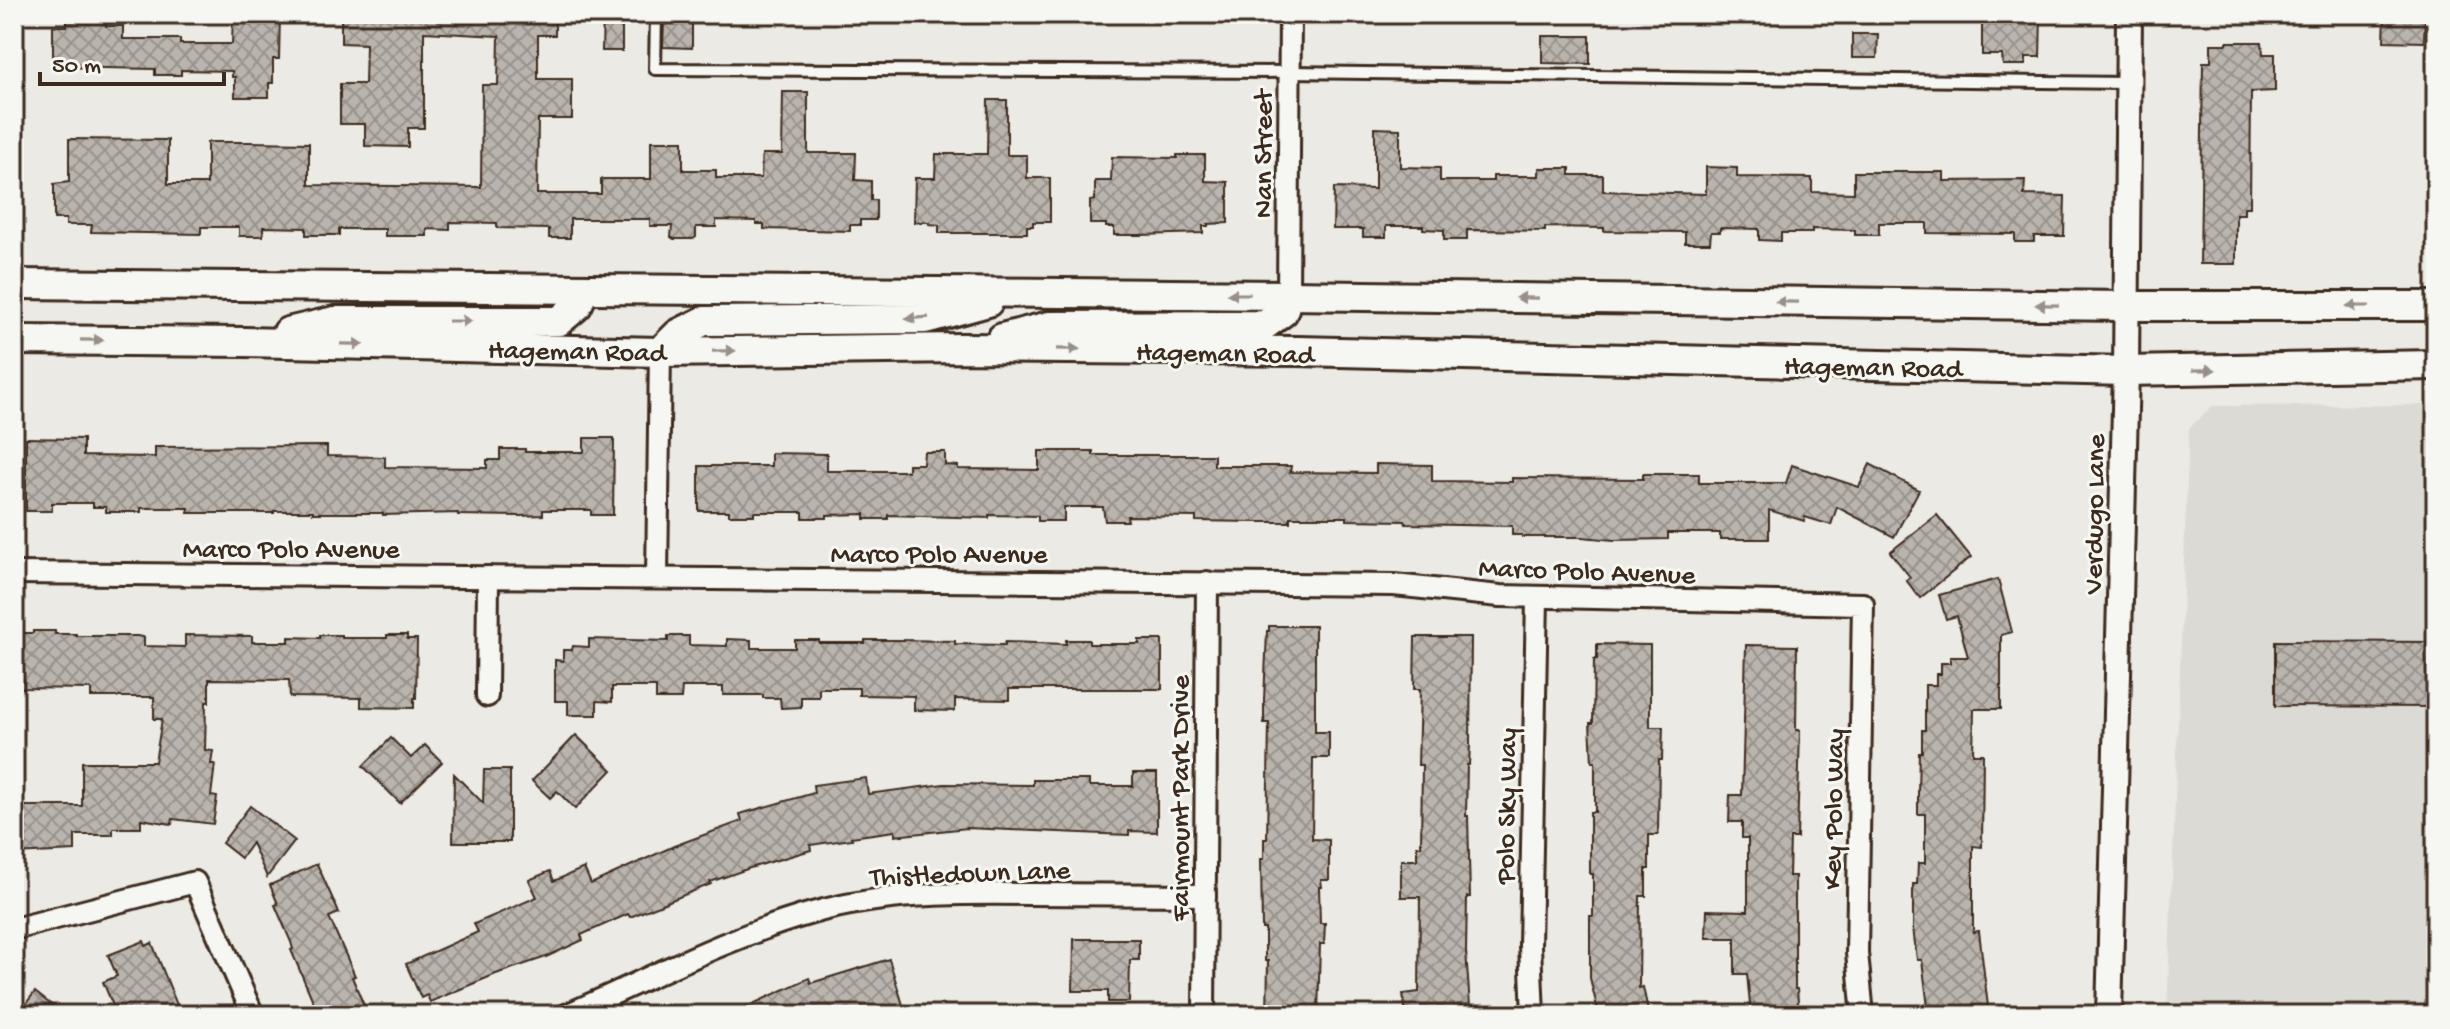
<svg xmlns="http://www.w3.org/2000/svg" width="2450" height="1029" font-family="'Gochi Hand',sans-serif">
	<defs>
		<pattern id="building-cross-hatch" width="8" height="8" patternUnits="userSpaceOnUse" patternTransform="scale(2)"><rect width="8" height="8" fill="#bab4ae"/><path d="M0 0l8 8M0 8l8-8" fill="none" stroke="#98938d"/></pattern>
	</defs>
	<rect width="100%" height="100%" fill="#ebeae5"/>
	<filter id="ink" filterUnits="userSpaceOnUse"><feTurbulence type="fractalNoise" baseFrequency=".0125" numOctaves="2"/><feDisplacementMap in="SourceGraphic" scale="16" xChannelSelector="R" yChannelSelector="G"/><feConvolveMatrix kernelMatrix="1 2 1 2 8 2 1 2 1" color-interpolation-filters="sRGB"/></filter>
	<g filter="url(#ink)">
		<polygon fill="#dcdad4" points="2436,405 2436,1015 2167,1015 2189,428 2212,406"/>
		<g fill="url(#building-cross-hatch)" stroke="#3b2a1e" stroke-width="2">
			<polygon points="67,14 106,14 106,26 123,26 123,39 180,39 180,44 232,44 233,14 280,14 279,59 273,59 273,83 269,83 269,97 235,97 235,77 232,77 232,71 181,70 181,75 155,75 155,69 53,67 53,26 67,26"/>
			<polygon points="341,14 555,14 555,35 538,35 538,79 572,79 572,119 538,119 537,194 601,194 601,179 651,179 651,141 683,141 683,170 716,170 716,178 761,178 762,154 782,154 783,92 808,92 808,153 856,153 855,180 871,181 871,200 876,200 876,220 860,220 860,225 850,225 850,231 764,229 764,224 756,224 756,221 716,220 716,227 696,227 696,237 693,239 674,239 671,237 672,226 650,226 650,219 570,219 570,238 549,238 549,229 497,228 497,223 450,222 450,230 427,229 427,236 385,236 385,229 339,229 339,235 306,235 306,228 263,227 263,236 239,236 239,227 201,227 201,234 91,232 92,225 66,225 66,219 54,219 54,184 69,182 69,139 168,140 168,184 207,184 207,142 248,142 309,143 309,185 481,187 482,85 498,85 499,36 424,32 424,128 408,128 408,147 365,146 365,124 340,124 340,84 365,84 366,44 341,43"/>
			<polygon points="603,14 622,14 622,51 602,51"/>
			<polygon points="1982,14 2041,14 2040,57 2026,57 2026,65 2003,65 2002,55 1982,55"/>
			<polygon points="2385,15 2425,15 2424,42 2384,41"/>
			<polygon points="664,21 692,22 692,48 663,47"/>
			<polygon points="1852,34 1878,34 1877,58 1852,58"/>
			<polygon points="1542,36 1590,36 1590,64 1542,63"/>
			<polygon points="2227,42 2262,42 2263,54 2275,54 2275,91 2251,92 2250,207 2244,207 2244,214 2236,214 2236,264 2200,264 2203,62 2211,62 2211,44 2227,44"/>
			<polygon points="988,100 1007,100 1007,155 1027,155 1027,178 1050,178 1050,222 1033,222 1033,226 1027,226 1027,233 939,233 939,225 929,224 929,222 914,222 915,178 935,178 936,154 987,154"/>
			<polygon points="1375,128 1400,129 1400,167 1440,168 1440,181 1493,181 1493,176 1539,176 1539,168 1570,168 1570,175 1603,175 1603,191 1706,194 1706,167 1737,168 1737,177 1812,178 1812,192 1854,193 1854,172 1944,172 1944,181 2025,180 2024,195 2065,196 2064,236 2034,236 2034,242 2015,242 2015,234 1927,233 1927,223 1879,223 1879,235 1855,235 1855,230 1812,229 1812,233 1781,233 1781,241 1759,240 1759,229 1720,228 1720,232 1711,232 1710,243 1685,243 1685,232 1604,231 1604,228 1545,227 1545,231 1467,230 1467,240 1444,240 1444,230 1423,229 1423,226 1386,226 1386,237 1363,237 1363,229 1333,229 1334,188 1375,189"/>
			<polygon points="1177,155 1205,155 1205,181 1228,182 1228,223 1208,224 1208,226 1203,226 1203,233 1141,235 1114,235 1114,227 1106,227 1106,224 1090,224 1090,201 1095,200 1095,181 1111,181 1112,157 1177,158"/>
			<polygon points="26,438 83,439 83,456 155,457 155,447 327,446 327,456 385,457 385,467 487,468 487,460 500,460 500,449 525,449 525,452 584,452 584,438 614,438 613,515 591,515 591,510 543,510 543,515 520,516 458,515 458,513 383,515 383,513 313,513 313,511 274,511 274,513 188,513 189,508 141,508 141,512 106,512 106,507 93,507 93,503 52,503 52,511 26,511"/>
			<polygon points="1039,451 1093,451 1093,455 1214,455 1214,466 1291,466 1290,472 1376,473 1376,464 1432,465 1432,481 1512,482 1512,478 1643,479 1643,474 1699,474 1699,483 1786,483 1792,465 1859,487 1870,464 1919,490 1894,537 1837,507 1831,525 1805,517 1804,521 1769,510 1769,539 1720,539 1720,533 1668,533 1668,539 1614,540 1582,537 1522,537 1522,535 1512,535 1512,526 1406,524 1405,521 1347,520 1347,517 1290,517 1290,522 1253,522 1196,521 1196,517 1127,516 1128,521 1105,521 1103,507 1064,507 1064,521 1038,521 1038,516 989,515 989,518 888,515 888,519 865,519 865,514 827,515 827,518 803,518 803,512 754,512 754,515 729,515 729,511 699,511 699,466 771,466 771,453 827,454 827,471 908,471 908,464 923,464 924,452 945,452 945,465 958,466 958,469 1039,470"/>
			<polygon points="1937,515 1971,557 1920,598 1906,580 1910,577 1890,552"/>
			<polygon points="1998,579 2012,632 2001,635 2001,709 1974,709 1973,754 1983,754 1982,847 1973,846 1973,932 1979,931 1989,1015 1929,1015 1922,960 1917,960 1913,928 1913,884 1917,884 1918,863 1925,863 1925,814 1918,814 1918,793 1919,752 1922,752 1922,730 1925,730 1925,685 1936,685 1936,674 1941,674 1941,663 1950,663 1950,657 1968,657 1957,616 1946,619 1939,595"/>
			<polygon points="1269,626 1315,626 1315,732 1329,732 1329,758 1313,758 1312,839 1329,840 1329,880 1321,880 1322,887 1319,887 1320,923 1325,923 1324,944 1320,944 1318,1015 1267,1015 1268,961 1265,961 1265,929 1262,929 1261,859 1264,859 1264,839 1267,839 1269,723 1264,723 1264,700 1267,631 1269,631"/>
			<polygon points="33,631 55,631 55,634 76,634 76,636 137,636 144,637 144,646 185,647 185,635 252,636 252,642 289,642 289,637 320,638 320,635 342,635 342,638 387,638 387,635 407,635 407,639 417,639 416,698 414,698 414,708 361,707 361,698 290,697 289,680 209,679 209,702 206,702 205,750 213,751 211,764 215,764 211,796 217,797 213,824 173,819 172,824 141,819 141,828 113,828 113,835 75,835 75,851 14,854 14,806 82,806 82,762 155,762 162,719 154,719 154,697 91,697 91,689 21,688 21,633 33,633"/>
			<polygon points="668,636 689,636 689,645 727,646 727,639 751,640 751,648 795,648 795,640 819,640 819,643 865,643 865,640 899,640 955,641 955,644 1005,645 1005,642 1066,644 1066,640 1089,640 1089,644 1139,644 1139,640 1162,640 1162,689 1009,689 1009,700 955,699 955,711 914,710 914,696 859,695 859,688 819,688 819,697 801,697 801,707 781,708 780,698 763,698 763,695 723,695 723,687 682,687 681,699 656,699 656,687 612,687 612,702 597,701 597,715 568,715 568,701 555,701 555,660 563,661 563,650 572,650 573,646 589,647 589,639 668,641"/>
			<polygon points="1415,637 1471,637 1470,745 1469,765 1467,765 1466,816 1468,816 1470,897 1467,897 1466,951 1470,1007 1463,1008 1464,1015 1406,1015 1403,994 1419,992 1420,897 1401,897 1401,860 1417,860 1417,846 1421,846 1422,765 1418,765 1420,689 1414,689"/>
			<polygon points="2275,641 2430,642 2429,707 2275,706"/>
			<polygon points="1597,644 1650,645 1650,727 1663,727 1662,760 1659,760 1658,835 1649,835 1649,869 1646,869 1646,896 1640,896 1639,988 1643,987 1649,1015 1599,1015 1590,978 1590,916 1593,916 1593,874 1590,874 1590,812 1595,812 1595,762 1592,762 1590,723 1593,723 1594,659 1597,659"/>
			<polygon points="1746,645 1797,646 1796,730 1800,730 1797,838 1790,838 1789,876 1795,876 1795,989 1797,989 1799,1014 1794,1015 1751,1015 1747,974 1735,974 1735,938 1706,938 1707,910 1748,911 1748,838 1742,838 1742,822 1729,822 1730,795 1742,795"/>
			<polygon points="576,735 612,770 575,809 557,791 550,798 532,781"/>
			<polygon points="391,738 411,758 425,745 442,762 400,803 363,766"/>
			<polygon points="484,770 510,770 510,842 453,842 454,774 483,803"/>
			<polygon points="1133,773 1157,773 1157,832 1129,831 1129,835 1104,834 967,828 895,836 895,831 851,837 852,839 810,845 811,850 750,868 710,882 711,884 630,917 628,914 581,935 583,940 546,957 496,974 430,1002 427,995 421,998 406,964 478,932 474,924 537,897 529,880 550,871 554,881 584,868 591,884 674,846 742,821 740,814 814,793 813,785 866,778 868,794 944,784 1033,785 1033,780 1089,780 1089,786 1133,786"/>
			<polygon points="250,806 295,841 267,877 252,843 241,858 222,843"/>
			<polygon points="317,864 339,913 329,917 355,976 352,977 368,1015 319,1015 291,950 293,949 291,942 275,905 278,904 270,885"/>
			<polygon points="1074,939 1139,939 1139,960 1130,960 1129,1002 1108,1002 1108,991 1073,991"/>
			<polygon points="144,941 146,946 152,943 181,1015 117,1015 103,982 117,976 108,955"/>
			<polygon points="889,959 906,1015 729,1015 809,978 811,983"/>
			<polygon points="35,992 64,1015 17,1015"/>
		</g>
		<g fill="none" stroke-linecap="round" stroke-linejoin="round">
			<g stroke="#3b2a1e" stroke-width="16">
				<polyline id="service" points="656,14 655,69 1290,72 2127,83"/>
			</g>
			<g stroke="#3b2a1e" stroke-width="26">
				<g id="minor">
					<polyline points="1288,295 1290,14"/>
					<polyline points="14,573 1394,585 1500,596 1863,604 1857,953 1863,1015"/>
					<polyline points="657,578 660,352"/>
					<polyline points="487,696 488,577"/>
					<polyline points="14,929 195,882 253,1015"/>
					<path d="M 566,1015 C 647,980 727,937 812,913 C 883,893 956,893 1029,894 C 1088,894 1146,895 1205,895"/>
					<polyline points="1204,1015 1207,582"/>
					<polyline points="1533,1015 1530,946 1537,598"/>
				</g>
			</g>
			<g stroke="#3b2a1e" stroke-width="30">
				<polyline id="tertiary" points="2109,1015 2126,371 2129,14"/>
			</g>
			<g stroke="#3b2a1e" stroke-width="34">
				<g id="secondary">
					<polyline points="14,284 1288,295 2125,306 2436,306"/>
					<polyline points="288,332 335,321 559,321 577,306 585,289"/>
					<polyline points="1002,338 1049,326 1265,325 1283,312 1288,295"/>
					<polyline points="14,340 244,342 660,352 962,348 1298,351 2126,371 2436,365"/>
					<polyline points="660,352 678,334 704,321 925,319 988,302"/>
				</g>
			</g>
			<use href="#service" stroke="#f6f6f2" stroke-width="10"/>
			<use href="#minor" stroke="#f6f6f2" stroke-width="20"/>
			<use href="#tertiary" stroke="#f6f6f2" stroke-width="24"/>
			<use href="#secondary" stroke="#f6f6f2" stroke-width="28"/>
		</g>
		<defs><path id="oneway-solid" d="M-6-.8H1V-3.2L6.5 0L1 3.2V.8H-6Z" transform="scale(2)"/></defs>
		<g fill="#989088">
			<use href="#oneway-solid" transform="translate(1239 294) rotate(-180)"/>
			<use href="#oneway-solid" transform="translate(1527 298) rotate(-179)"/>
			<use href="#oneway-solid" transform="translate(1787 302) rotate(-179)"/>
			<use href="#oneway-solid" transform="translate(2047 305) rotate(-179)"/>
			<use href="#oneway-solid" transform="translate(2358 306) rotate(180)"/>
			<use href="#oneway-solid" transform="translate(917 318) rotate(176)"/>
			<use href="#oneway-solid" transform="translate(460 321)"/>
			<use href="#oneway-solid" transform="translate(92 340) rotate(1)"/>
			<use href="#oneway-solid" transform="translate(352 344) rotate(1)"/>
			<use href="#oneway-solid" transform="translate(1068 349) rotate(1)"/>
			<use href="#oneway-solid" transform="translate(724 351) rotate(-1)"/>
			<use href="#oneway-solid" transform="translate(2204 370) rotate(-1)"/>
		</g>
	</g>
	<g text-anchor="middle" stroke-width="6" stroke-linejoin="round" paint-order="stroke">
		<g font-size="28" fill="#3b2a1e" stroke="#f6f6f2">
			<text transform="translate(1261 154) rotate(-90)" y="10">Nan Street</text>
			<text transform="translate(577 349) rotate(1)" y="10">Hageman Road</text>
			<text transform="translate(1225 351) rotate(1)" y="10">Hageman Road</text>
			<text transform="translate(1873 365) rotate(1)" y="10">Hageman Road</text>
			<text transform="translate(2092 514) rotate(-89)" y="10">Verdugo Lane</text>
			<text x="291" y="557">Marco Polo Avenue</text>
			<text x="939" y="562">Marco Polo Avenue</text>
			<text transform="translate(1587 569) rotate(2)" y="10">Marco Polo Avenue</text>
			<text transform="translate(1178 798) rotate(-90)" y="10">Fairmount Park Drive</text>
			<text transform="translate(1504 806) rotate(-89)" y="10">Polo Sky Way</text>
			<text transform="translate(1831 809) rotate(-89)" y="10">Key Polo Way</text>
			<text transform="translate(970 871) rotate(-2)" y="10">Thistledown Lane</text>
		</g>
	</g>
	<rect width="2450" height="1029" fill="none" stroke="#f6f6f2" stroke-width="48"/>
	<rect x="24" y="24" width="2402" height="981" fill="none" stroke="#3b2a1e" stroke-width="3" filter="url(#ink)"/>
	<path d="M40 72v12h184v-12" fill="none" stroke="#3b2a1e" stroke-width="4"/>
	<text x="52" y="72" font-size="24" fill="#3b2a1e" stroke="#f6f6f2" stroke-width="6" paint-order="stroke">50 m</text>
</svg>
